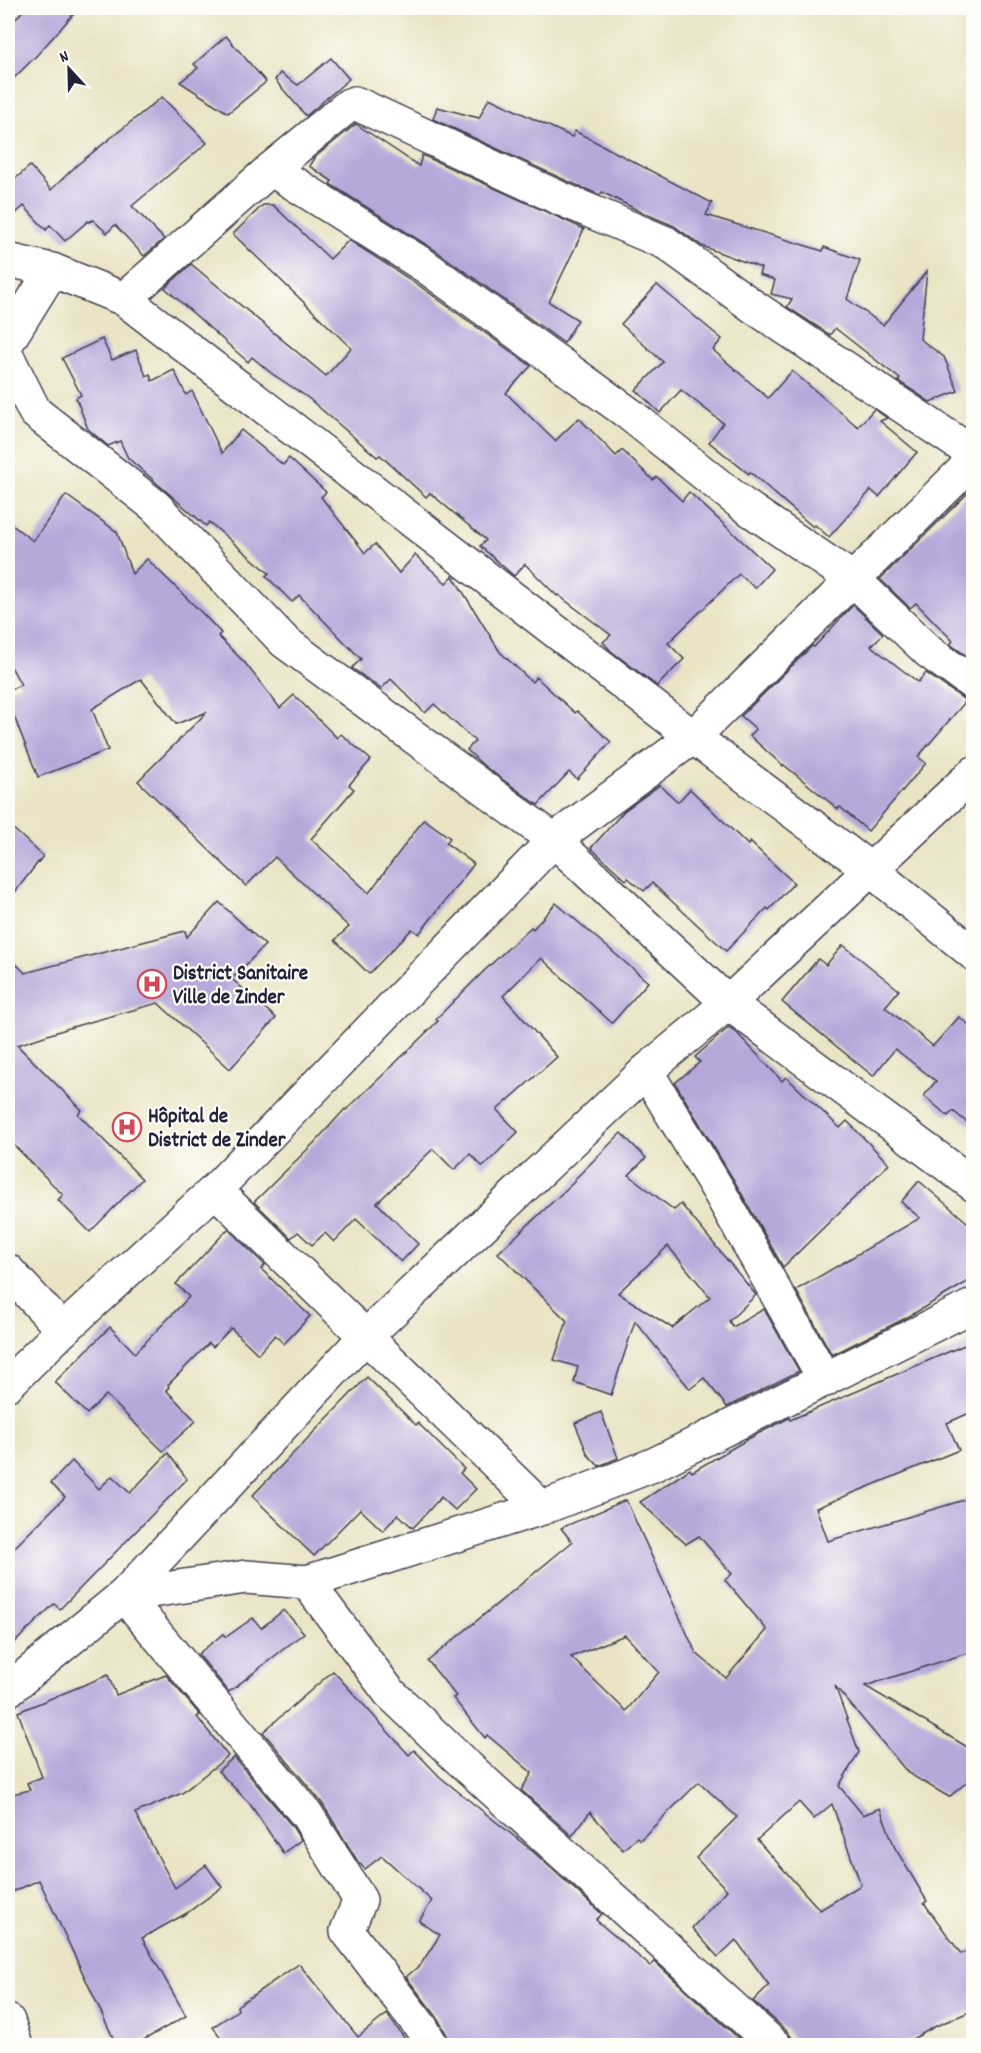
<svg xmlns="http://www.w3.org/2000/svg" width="981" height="2053" font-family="Dekko,sans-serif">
	<rect width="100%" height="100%" fill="#fdfcf7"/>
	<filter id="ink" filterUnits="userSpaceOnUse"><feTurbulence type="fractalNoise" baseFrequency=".0167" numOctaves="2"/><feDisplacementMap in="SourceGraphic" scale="12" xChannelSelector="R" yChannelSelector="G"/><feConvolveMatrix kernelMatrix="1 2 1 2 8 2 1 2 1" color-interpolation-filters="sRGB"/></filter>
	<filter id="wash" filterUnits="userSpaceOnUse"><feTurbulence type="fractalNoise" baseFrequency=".008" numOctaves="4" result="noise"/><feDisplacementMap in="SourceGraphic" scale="24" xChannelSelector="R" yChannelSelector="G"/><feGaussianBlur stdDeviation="1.35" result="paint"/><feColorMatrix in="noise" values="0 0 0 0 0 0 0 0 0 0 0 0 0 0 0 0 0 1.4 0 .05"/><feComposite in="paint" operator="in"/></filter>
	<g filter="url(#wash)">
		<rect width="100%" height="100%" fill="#eae4c5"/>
		<g id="blocks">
			<g fill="#b6a9da" fill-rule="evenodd">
				<polygon points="25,8 79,8 37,55 8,84 8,28"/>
				<polygon points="226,36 266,82 228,113 180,82 198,68 194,64"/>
				<polygon points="331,58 349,79 306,116 275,80 280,73 298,85"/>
				<polygon points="162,97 207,143 132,206 164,239 144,256 115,225 107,233 93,220 89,222 88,221 65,241 50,225 46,230 24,206 8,220 8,185 30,166 51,190 77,165"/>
				<polygon points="489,98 572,137 575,131 712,203 706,215 823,251 824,247 860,260 847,299 883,325 927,271 920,339 944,357 958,391 930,402 898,381 900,379 835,328 830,335 787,307 792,299 771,294 775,280 759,275 761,268 702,246 674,226 639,211 602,192 600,195 567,181 433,119 437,107 479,118"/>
				<polygon points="356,124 419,166 422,155 584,229 549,302 578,320 564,343 435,250 330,184 332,181 309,166 314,158"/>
				<polygon points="263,205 273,205 330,259 349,240 414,282 531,366 506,393 555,441 579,418 616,456 622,450 653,480 657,477 682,501 689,492 772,569 755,588 739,574 668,643 684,659 657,686 611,651 603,642 611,635 558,595 557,596 525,564 514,576 480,546 486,540 430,493 426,497 380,455 377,457 307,397 271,373 252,357 248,362 165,288 191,264 326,376 351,348 233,234"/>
				<polygon points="657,285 722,339 713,350 768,398 792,371 858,427 874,409 887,418 880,421 917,452 879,497 871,490 829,537 815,525 813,527 750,472 749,474 709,442 723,423 681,390 660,413 636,390 663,362 621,324"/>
				<polygon points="102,339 112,360 136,350 146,376 150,374 152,381 174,370 186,395 192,391 222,453 241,430 283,465 289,458 326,492 321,497 365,553 375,544 399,573 415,555 446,583 453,576 500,652 532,682 536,677 575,713 577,711 611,742 577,779 569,772 538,805 484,766 467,750 475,741 434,704 425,713 391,679 381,689 352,668 361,659 299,595 292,602 266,576 269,573 209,522 206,526 128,458 120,441 108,446 88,429 76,398 81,395 62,358"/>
				<polygon points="974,487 974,661 950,644 953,641 916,603 910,608 880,579"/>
				<polygon points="66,495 117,532 132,574 147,559 203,614 221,633 218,636 245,663 280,708 294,695 337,738 341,734 371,760 349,785 354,789 311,839 369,893 424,819 450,838 446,843 474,864 419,934 412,929 369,974 335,940 349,927 275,857 246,886 138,781 207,712 176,724 141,679 92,709 108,750 38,777 8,701 8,690 21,685 8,661 8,522 33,541"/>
				<polygon points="853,605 883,634 871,646 918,682 926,673 966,701 918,757 926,763 868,831 840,807 838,809 784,765 783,766 750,736 756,729 741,716 812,646 814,647"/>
				<polygon points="660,785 678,802 690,789 748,845 750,842 794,883 769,910 767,908 726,951 652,883 644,891 628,878 626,880 591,848 624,811"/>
				<polygon points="8,824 43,856 8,901"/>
				<polygon points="219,902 265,945 232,979 276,1018 230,1069 158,1003 72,1027 17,1045 82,1110 78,1114 142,1179 90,1232 58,1200 63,1195 8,1139 8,956 25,973 185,931 187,937"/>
				<polygon points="556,903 648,982 612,1023 541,958 503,996 557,1057 497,1110 518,1132 483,1167 470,1154 454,1170 433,1149 377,1203 418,1244 401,1262 356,1219 334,1242 325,1233 312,1245 298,1232 291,1238 254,1202 315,1142 345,1109 346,1110 384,1074 438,1021 436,1019 485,970 531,927 533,929"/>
				<polygon points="843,945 899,990 885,1007 933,1046 959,1017 974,1029 974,1128 953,1111 948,1116 924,1096 936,1081 895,1049 873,1076 782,1002 818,959 826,965"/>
				<polygon points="729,1027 737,1033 782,1081 786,1077 840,1128 847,1121 889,1164 783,1267 736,1184 675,1083 700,1062 695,1057"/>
				<path d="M 621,1133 L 646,1158 L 629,1175 L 674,1210 L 681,1204 L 756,1295 L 729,1321 L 733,1327 L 764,1309 L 799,1371 L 727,1407 L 704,1378 L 690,1389 L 635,1321 L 611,1395 L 574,1382 L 578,1367 L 554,1360 L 567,1321 L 498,1253 L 575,1181 L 574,1180 ZM 668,1246 L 710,1297 L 672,1328 L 618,1293 Z"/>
				<polygon points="919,1181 974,1228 974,1278 906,1318 832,1355 796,1290 920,1218 901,1202"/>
				<polygon points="228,1229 265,1265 261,1269 310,1316 284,1344 275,1335 258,1354 231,1328 213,1347 209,1343 168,1385 169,1387 166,1390 196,1421 163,1451 106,1395 87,1414 55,1382 110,1327 135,1353 189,1297 176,1284"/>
				<path d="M 974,1341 L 974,1411 L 947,1423 L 959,1450 L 816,1508 L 828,1541 L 974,1497 L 974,1651 L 865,1686 L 974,1751 L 974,1776 L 949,1797 L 908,1773 L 835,1686 L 859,1752 L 839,1786 L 863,1815 L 880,1808 L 895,1848 L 927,1901 L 924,1903 L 961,1954 L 974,1947 L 974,2010 L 936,2026 L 900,2046 L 793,2046 L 793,2040 L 788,2032 L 753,2001 L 769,1985 L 736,1940 L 718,1957 L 692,1928 L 727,1890 L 696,1858 L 737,1817 L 699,1782 L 640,1840 L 637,1837 L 623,1850 L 590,1812 L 572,1836 L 521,1790 L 532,1773 L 487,1735 L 485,1738 L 453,1698 L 456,1696 L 428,1661 L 572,1542 L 561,1528 L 626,1500 L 696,1653 L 726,1678 L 767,1630 L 725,1580 L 732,1574 L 699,1536 L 686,1544 L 640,1502 L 690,1469 L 692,1472 L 748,1439 L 789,1418 L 790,1420 ZM 625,1635 L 659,1672 L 626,1711 L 571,1657 ZM 799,1802 L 814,1819 L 832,1804 L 861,1885 L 820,1910 L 757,1840 Z"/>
				<polygon points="367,1377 416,1425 418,1423 464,1469 460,1473 476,1489 455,1510 441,1497 413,1528 398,1514 383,1531 360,1509 314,1556 252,1496"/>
				<polygon points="601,1412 618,1458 599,1466 588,1455 575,1423"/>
				<polygon points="168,1453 187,1479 60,1609 54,1604 8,1649 8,1554 65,1497 51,1483 72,1461 99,1489 112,1476 130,1493"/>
				<polygon points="284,1610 304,1633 229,1692 198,1654 223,1634 226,1637 253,1618 261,1628"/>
				<polygon points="333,1671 409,1755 414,1750 440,1777 530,1849 602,1914 596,1920 650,1966 655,1962 747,2046 451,2046 448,2037 437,2017 406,1977 421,1964 440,1935 419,1921 432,1901 382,1856 365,1869 358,1862 322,1803 263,1732"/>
				<polygon points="108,1675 116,1695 166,1675 200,1715 197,1717 228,1756 182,1793 135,1813 175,1888 206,1865 222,1887 187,1913 142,1938 186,2016 133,2046 117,2046 39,1880 8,1894 8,1795 30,1790 27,1783 42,1777 18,1712"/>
				<polygon points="234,1757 292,1826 301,1840 283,1853 250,1804 218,1771"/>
				<polygon points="299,1964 358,2037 387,2014 410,2046 227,2046 213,2027 238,2010 237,2006"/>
			</g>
		</g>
	</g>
	<g filter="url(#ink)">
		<use href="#blocks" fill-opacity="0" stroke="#403f50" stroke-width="1.5"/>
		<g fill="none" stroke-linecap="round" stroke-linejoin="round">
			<g stroke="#403f50" stroke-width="36">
				<g id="street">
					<polyline points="271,169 425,266 628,413 742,504 854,580 929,652 974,684"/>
					<polyline points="8,260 52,270 124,299 693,737"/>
					<polyline points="124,299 271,169 349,105 355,103 559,198 666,243 754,307 974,454"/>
					<polyline points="8,341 52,270"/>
					<polyline points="8,358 35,412 155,506 285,642 554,840 728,1003 974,1185"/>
					<polyline points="646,1071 720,1193 825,1380"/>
					<polyline points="215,1190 542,1508"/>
					<polyline points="8,1271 63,1330"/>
					<polyline points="307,1582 542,1508 653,1465 974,1305"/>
					<polyline points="8,1690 124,1595 246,1577 307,1582 389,1692 458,1758 775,2046"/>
					<polyline points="8,2021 16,2046"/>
					<polyline points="432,2046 421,2027 347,1931 360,1900 307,1815 124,1595 365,1337 646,1071 728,1003 974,773"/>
				</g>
			</g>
			<g stroke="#403f50" stroke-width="36">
				<g id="secondary">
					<polyline points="693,737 871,870 974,954"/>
					<polyline points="8,1384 63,1330 215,1190 554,840 693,737 974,460"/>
				</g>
			</g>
			<use href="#street" stroke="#fff" stroke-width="33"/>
			<use href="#secondary" stroke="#fff" stroke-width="33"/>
		</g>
	</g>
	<defs>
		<g id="hospital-ring" transform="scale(1.5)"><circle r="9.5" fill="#fdfcf7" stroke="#d1495b" stroke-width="1.5"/><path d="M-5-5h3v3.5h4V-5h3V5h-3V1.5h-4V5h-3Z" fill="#d1495b"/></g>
	</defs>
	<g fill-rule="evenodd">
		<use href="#hospital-ring" x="152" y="984"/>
		<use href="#hospital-ring" x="127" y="1127"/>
	</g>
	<g text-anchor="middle" stroke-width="4.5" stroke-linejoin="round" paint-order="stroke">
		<g font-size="21" font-weight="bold" fill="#22223b" stroke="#fdfcf7" text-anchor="start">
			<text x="173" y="979">District Sanitaire<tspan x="173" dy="24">Ville de Zinder</tspan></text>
			<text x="148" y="1122">Hôpital de<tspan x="148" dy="24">District de Zinder</tspan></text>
		</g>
	</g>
	<rect width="981" height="2053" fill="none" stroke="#fdfcf7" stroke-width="30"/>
	<g transform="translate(69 69) rotate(338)" stroke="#fdfcf7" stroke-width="4.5" paint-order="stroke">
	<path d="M0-4.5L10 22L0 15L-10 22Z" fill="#22223b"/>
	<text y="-9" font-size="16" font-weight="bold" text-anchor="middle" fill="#22223b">N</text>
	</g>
</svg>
